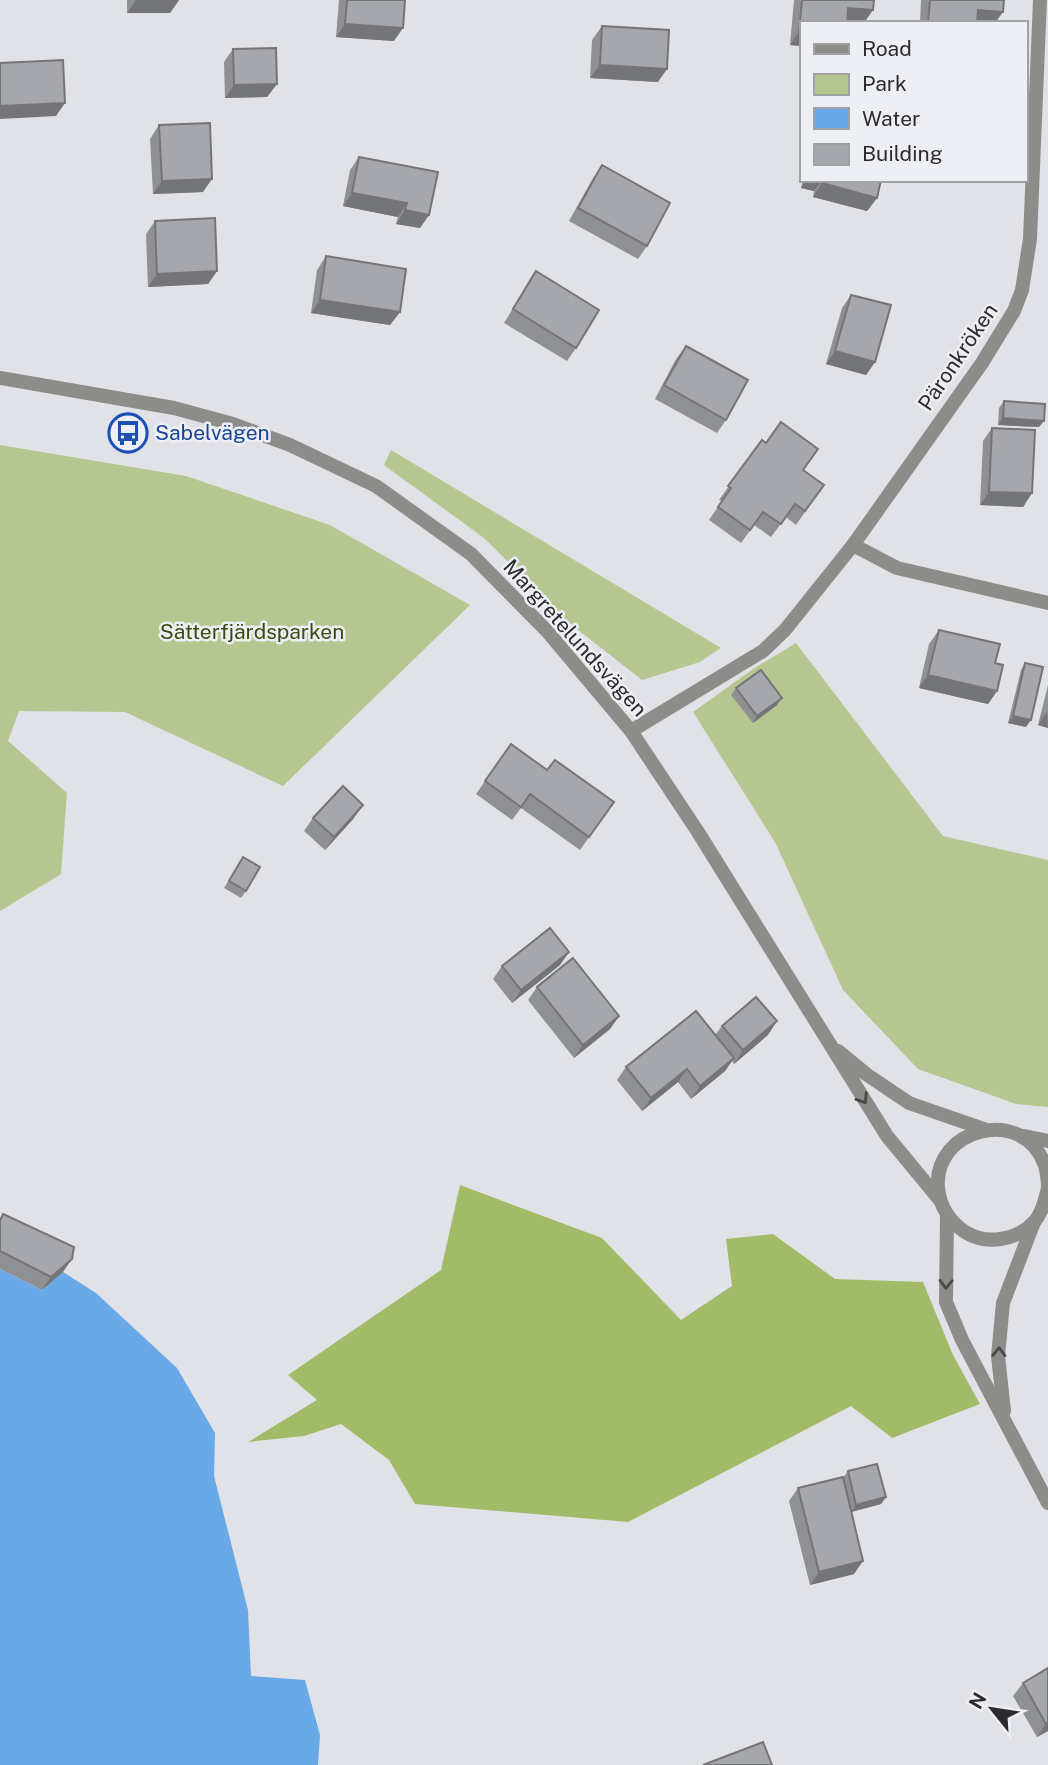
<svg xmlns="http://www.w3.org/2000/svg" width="1048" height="1765" font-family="'Public Sans',sans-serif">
	<rect width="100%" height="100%" fill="#e1e2e7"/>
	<g fill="#b5c691">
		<polygon points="0,445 186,476 330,525 470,605 283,786 125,712 19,711 8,741 67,793 61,874 0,911"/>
		<polygon points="391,450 721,648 700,662 642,680 573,626 484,538 384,465"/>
		<polygon points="796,643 943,836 1048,860 1048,1107 1016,1104 918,1069 843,990 775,842 693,712 753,669"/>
	</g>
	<polygon fill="#a2bb68" points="460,1185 602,1238 681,1320 732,1286 726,1239 773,1234 835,1279 923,1282 953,1355 980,1404 892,1438 851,1406 628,1522 415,1504 389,1460 341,1424 304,1436 248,1442 317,1400 288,1375 441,1270"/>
	<polygon fill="#6aa9e7" points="0,1269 42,1290 63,1272 96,1293 177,1368 215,1433 214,1476 248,1610 251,1676 305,1680 320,1735 318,1765 0,1765"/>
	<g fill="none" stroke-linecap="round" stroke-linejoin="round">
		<g stroke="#8c8c89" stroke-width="14">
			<polyline points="853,545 897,568 1048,603"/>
			<polyline points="631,731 763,651 785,630 853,545 982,363 1014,311 1022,290 1030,239 1040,0"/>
			<polyline points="947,1216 946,1302 962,1340 1048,1503"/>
			<polyline points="1004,1411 998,1356 1003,1303 1034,1222"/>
		</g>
		<g stroke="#8c8c89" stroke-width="14">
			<polyline points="0,378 174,408 233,424 290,445 376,486 471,554 547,631 631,731 698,832 887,1136 939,1199"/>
			<polyline points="838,1051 866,1074 909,1103 984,1129"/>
			<polyline points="1024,1136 1048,1141"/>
			<path d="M 1048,1184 C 1047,1177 1047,1169 1044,1163 C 1022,1106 933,1128 938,1188 C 940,1207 949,1221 965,1232 C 986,1245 1016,1241 1034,1222 C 1042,1213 1045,1200 1048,1188"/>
		</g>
	</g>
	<g fill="#8f9094">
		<polygon points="127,0 179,0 170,13 127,13"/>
		<polygon points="339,0 405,0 394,41 336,37"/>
		<polygon points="794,0 874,0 847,22 801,23 801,46 790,45"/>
		<polygon points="921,0 1004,0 995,23 920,23"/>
		<polygon points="602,26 658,82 590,78 592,40"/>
		<polygon points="233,49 277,84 267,97 225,98 224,62"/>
		<polygon points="159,125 203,192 153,194 150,139"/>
		<polygon points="359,157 429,215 420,228 396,224 398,217 343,206 350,170"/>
		<polygon points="602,165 647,246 638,259 569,221 593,178"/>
		<polygon points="803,180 881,180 877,198 867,211 813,197 814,191 801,188"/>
		<polygon points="155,221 217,271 208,284 148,287 146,234"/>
		<polygon points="326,256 400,312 390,325 311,313 317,270"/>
		<polygon points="536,271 576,348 567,361 504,323"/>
		<polygon points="851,295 875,362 866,375 826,364 842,308"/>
		<polygon points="686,346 726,420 717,433 655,399 676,359"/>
		<polygon points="1004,401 1039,427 998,425 999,408"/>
		<polygon points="992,428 1032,493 1023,507 980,505 983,441"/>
		<polygon points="762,440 824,485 796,525 786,517 771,537 754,525 741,543 709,520 722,501 719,500"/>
		<polygon points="939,630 995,663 997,691 988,704 919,688 929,644"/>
		<polygon points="1025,663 1026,727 1008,723 1021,670"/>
		<polygon points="1048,685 1048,728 1038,725"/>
		<polygon points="736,688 777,705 753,723 731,695"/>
		<polygon points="511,744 547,770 614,802 580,850 521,808 512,820 476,794"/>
		<polygon points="313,818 354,818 325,850 304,831"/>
		<polygon points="243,857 246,891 241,898 224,888"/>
		<polygon points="569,952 560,965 512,1003 493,979 502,966"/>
		<polygon points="537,987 619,1016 610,1029 574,1058 528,1000"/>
		<polygon points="722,1026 768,1035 734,1064 732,1061 725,1071 691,1099 678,1082 642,1111 617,1080 626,1067 715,1035"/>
		<polygon points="3,1214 63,1272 42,1290 0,1269 0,1218"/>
		<polygon points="848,1471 886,1497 881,1504 851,1512 854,1574 810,1585 789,1501 798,1488 843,1478"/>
		<polygon points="1048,1668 1048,1731 1037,1737 1013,1696 1023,1683"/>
	</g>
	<g fill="#747578">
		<polygon points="136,0 179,0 170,13 127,13"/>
		<polygon points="848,8 873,10 864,23 839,21"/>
		<polygon points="978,10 1003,12 995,23 969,23"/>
		<polygon points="345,24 403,28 394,41 336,37"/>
		<polygon points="799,32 801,32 801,46 790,45"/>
		<polygon points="600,65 667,69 658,82 590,78"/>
		<polygon points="277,84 267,97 225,98 234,85"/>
		<polygon points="65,103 56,116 0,119 0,106"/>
		<polygon points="212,179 203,192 153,194 162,181"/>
		<polygon points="806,180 822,180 814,191 801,188"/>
		<polygon points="822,183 877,198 867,211 813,197"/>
		<polygon points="352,193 407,203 398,217 343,206"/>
		<polygon points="405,210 429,215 420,228 396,224"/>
		<polygon points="217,271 208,284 148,287 157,274"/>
		<polygon points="320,300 400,312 390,325 311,313"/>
		<polygon points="835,351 875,362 866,375 826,364"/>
		<polygon points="1003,418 1044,421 1039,427 998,425"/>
		<polygon points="989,492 1032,493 1023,507 980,505"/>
		<polygon points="928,675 997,691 988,704 919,688"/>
		<polygon points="782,698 777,705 753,723 757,716"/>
		<polygon points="1047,712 1048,728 1038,725"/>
		<polygon points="1013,716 1031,720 1026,727 1008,723"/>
		<polygon points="363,805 354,818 325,850 334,837"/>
		<polygon points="569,952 560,965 512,1003 521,990"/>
		<polygon points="619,1016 610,1029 574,1058 583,1045"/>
		<polygon points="777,1021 768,1035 734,1064 743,1050"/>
		<polygon points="734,1058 725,1071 691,1099 700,1086"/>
		<polygon points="687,1069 678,1082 642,1111 651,1098"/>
		<polygon points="72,1259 63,1272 42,1290 51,1277"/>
		<polygon points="886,1497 881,1504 851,1512 856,1505"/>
		<polygon points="863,1561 854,1574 810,1585 819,1572"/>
		<polygon points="1048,1723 1048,1731 1037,1737 1046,1724"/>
	</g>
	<g fill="#a6a7ac" stroke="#747578" stroke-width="2">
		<polygon points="347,0 405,0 403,28 345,24"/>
		<polygon points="802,0 874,0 873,10 848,8 847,23 801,23 801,32 799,32"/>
		<polygon points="930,0 1004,0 1003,12 978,10 977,23 928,23"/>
		<polygon points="602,26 669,30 667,69 600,65"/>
		<polygon points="276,48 277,84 234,85 233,49"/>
		<polygon points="63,60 65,103 0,106 0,63"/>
		<polygon points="210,123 212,179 162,181 159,125"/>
		<polygon points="359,157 438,172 429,215 405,210 407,203 352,193"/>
		<polygon points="602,165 670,203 647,246 578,208"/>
		<polygon points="823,180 881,180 877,198 822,183"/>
		<polygon points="215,218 217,271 157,274 155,221"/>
		<polygon points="326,256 406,269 400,312 320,300"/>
		<polygon points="536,271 599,310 576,348 513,309"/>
		<polygon points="851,295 891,305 875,362 835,351"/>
		<polygon points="686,346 748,380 726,420 664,385"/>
		<polygon points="1004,401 1045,404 1044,421 1003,418"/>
		<polygon points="781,422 818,449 803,470 824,485 805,511 795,504 781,524 763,512 750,530 718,507 731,488 728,486 762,440 766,443"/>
		<polygon points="992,428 1035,430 1032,493 989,492"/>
		<polygon points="939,630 1000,644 995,663 1003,665 997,691 928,675"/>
		<polygon points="1025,663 1043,667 1031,720 1013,716"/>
		<polygon points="761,670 782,698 757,716 736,688"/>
		<polygon points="511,744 547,770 555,760 614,802 589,837 530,794 521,807 485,781"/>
		<polygon points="343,786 363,805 334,837 313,818"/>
		<polygon points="243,857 260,867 246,891 229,881"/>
		<polygon points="550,928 569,952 521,990 502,966"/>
		<polygon points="573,958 619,1016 583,1045 537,987"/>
		<polygon points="756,997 777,1021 743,1050 722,1026"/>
		<polygon points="696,1011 734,1058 700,1086 687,1069 651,1098 626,1067"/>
		<polygon points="3,1214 74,1247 72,1259 51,1277 0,1251 0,1221"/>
		<polygon points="877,1464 886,1497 856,1505 848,1471"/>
		<polygon points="843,1477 863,1561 819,1572 798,1488"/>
		<polygon points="1048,1668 1048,1723 1046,1724 1023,1683"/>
		<polygon points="763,1742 772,1765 703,1765"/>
	</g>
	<defs><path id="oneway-chevron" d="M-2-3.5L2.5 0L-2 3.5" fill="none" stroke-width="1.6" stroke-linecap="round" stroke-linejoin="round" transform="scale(1.75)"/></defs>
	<g stroke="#484949">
		<use href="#oneway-chevron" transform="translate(863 1099) rotate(57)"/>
		<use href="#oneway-chevron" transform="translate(946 1284) rotate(91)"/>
		<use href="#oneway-chevron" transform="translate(999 1352) rotate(-89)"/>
	</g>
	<defs>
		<g id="bus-ring" transform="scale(2.0125)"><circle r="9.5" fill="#eeeff5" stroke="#1a4fb4" stroke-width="1.5"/><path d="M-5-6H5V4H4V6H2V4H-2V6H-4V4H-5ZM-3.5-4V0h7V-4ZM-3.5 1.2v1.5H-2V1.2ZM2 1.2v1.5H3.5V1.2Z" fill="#1a4fb4"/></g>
	</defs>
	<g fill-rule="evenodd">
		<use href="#bus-ring" x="128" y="433"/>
	</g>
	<g text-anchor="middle" stroke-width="5" stroke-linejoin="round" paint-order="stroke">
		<g font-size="21" fill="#2b2c2e" stroke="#eeeff5">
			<text transform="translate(958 357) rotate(-56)" y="7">Päronkröken</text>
			<text transform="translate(575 638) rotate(48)" y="7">Margretelundsvägen</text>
		</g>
		<g font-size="21" fill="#164399" stroke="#eeeff5" text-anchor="start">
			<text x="155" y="440">Sabelvägen</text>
		</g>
		<g font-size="21" fill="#3c4b0d" stroke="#eeeff5">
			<text x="252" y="639">Sätterfjärdsparken</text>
		</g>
	</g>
	<rect x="800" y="21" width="228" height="161" fill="#eeeff5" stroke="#a0a1a5" stroke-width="2"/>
	<rect x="814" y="44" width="35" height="10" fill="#8c8c89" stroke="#a0a1a5" stroke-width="2"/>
	<text x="862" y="56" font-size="21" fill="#2b2c2e">Road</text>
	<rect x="814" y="74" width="35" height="21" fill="#b5c691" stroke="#a0a1a5" stroke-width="2"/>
	<text x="862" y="91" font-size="21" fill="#2b2c2e">Park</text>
	<rect x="814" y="108" width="35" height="21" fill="#6aa9e7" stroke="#a0a1a5" stroke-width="2"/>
	<text x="862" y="126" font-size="21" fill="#2b2c2e">Water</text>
	<rect x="814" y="144" width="35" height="21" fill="#a6a7ac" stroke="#a0a1a5" stroke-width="2"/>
	<text x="862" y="161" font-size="21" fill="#2b2c2e">Building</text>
	<g transform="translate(992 1709) rotate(300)" stroke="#eeeff5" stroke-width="5" paint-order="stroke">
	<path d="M0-5L12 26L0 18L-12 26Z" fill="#2b2c2e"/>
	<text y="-10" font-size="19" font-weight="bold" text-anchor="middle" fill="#2b2c2e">N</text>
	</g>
</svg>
